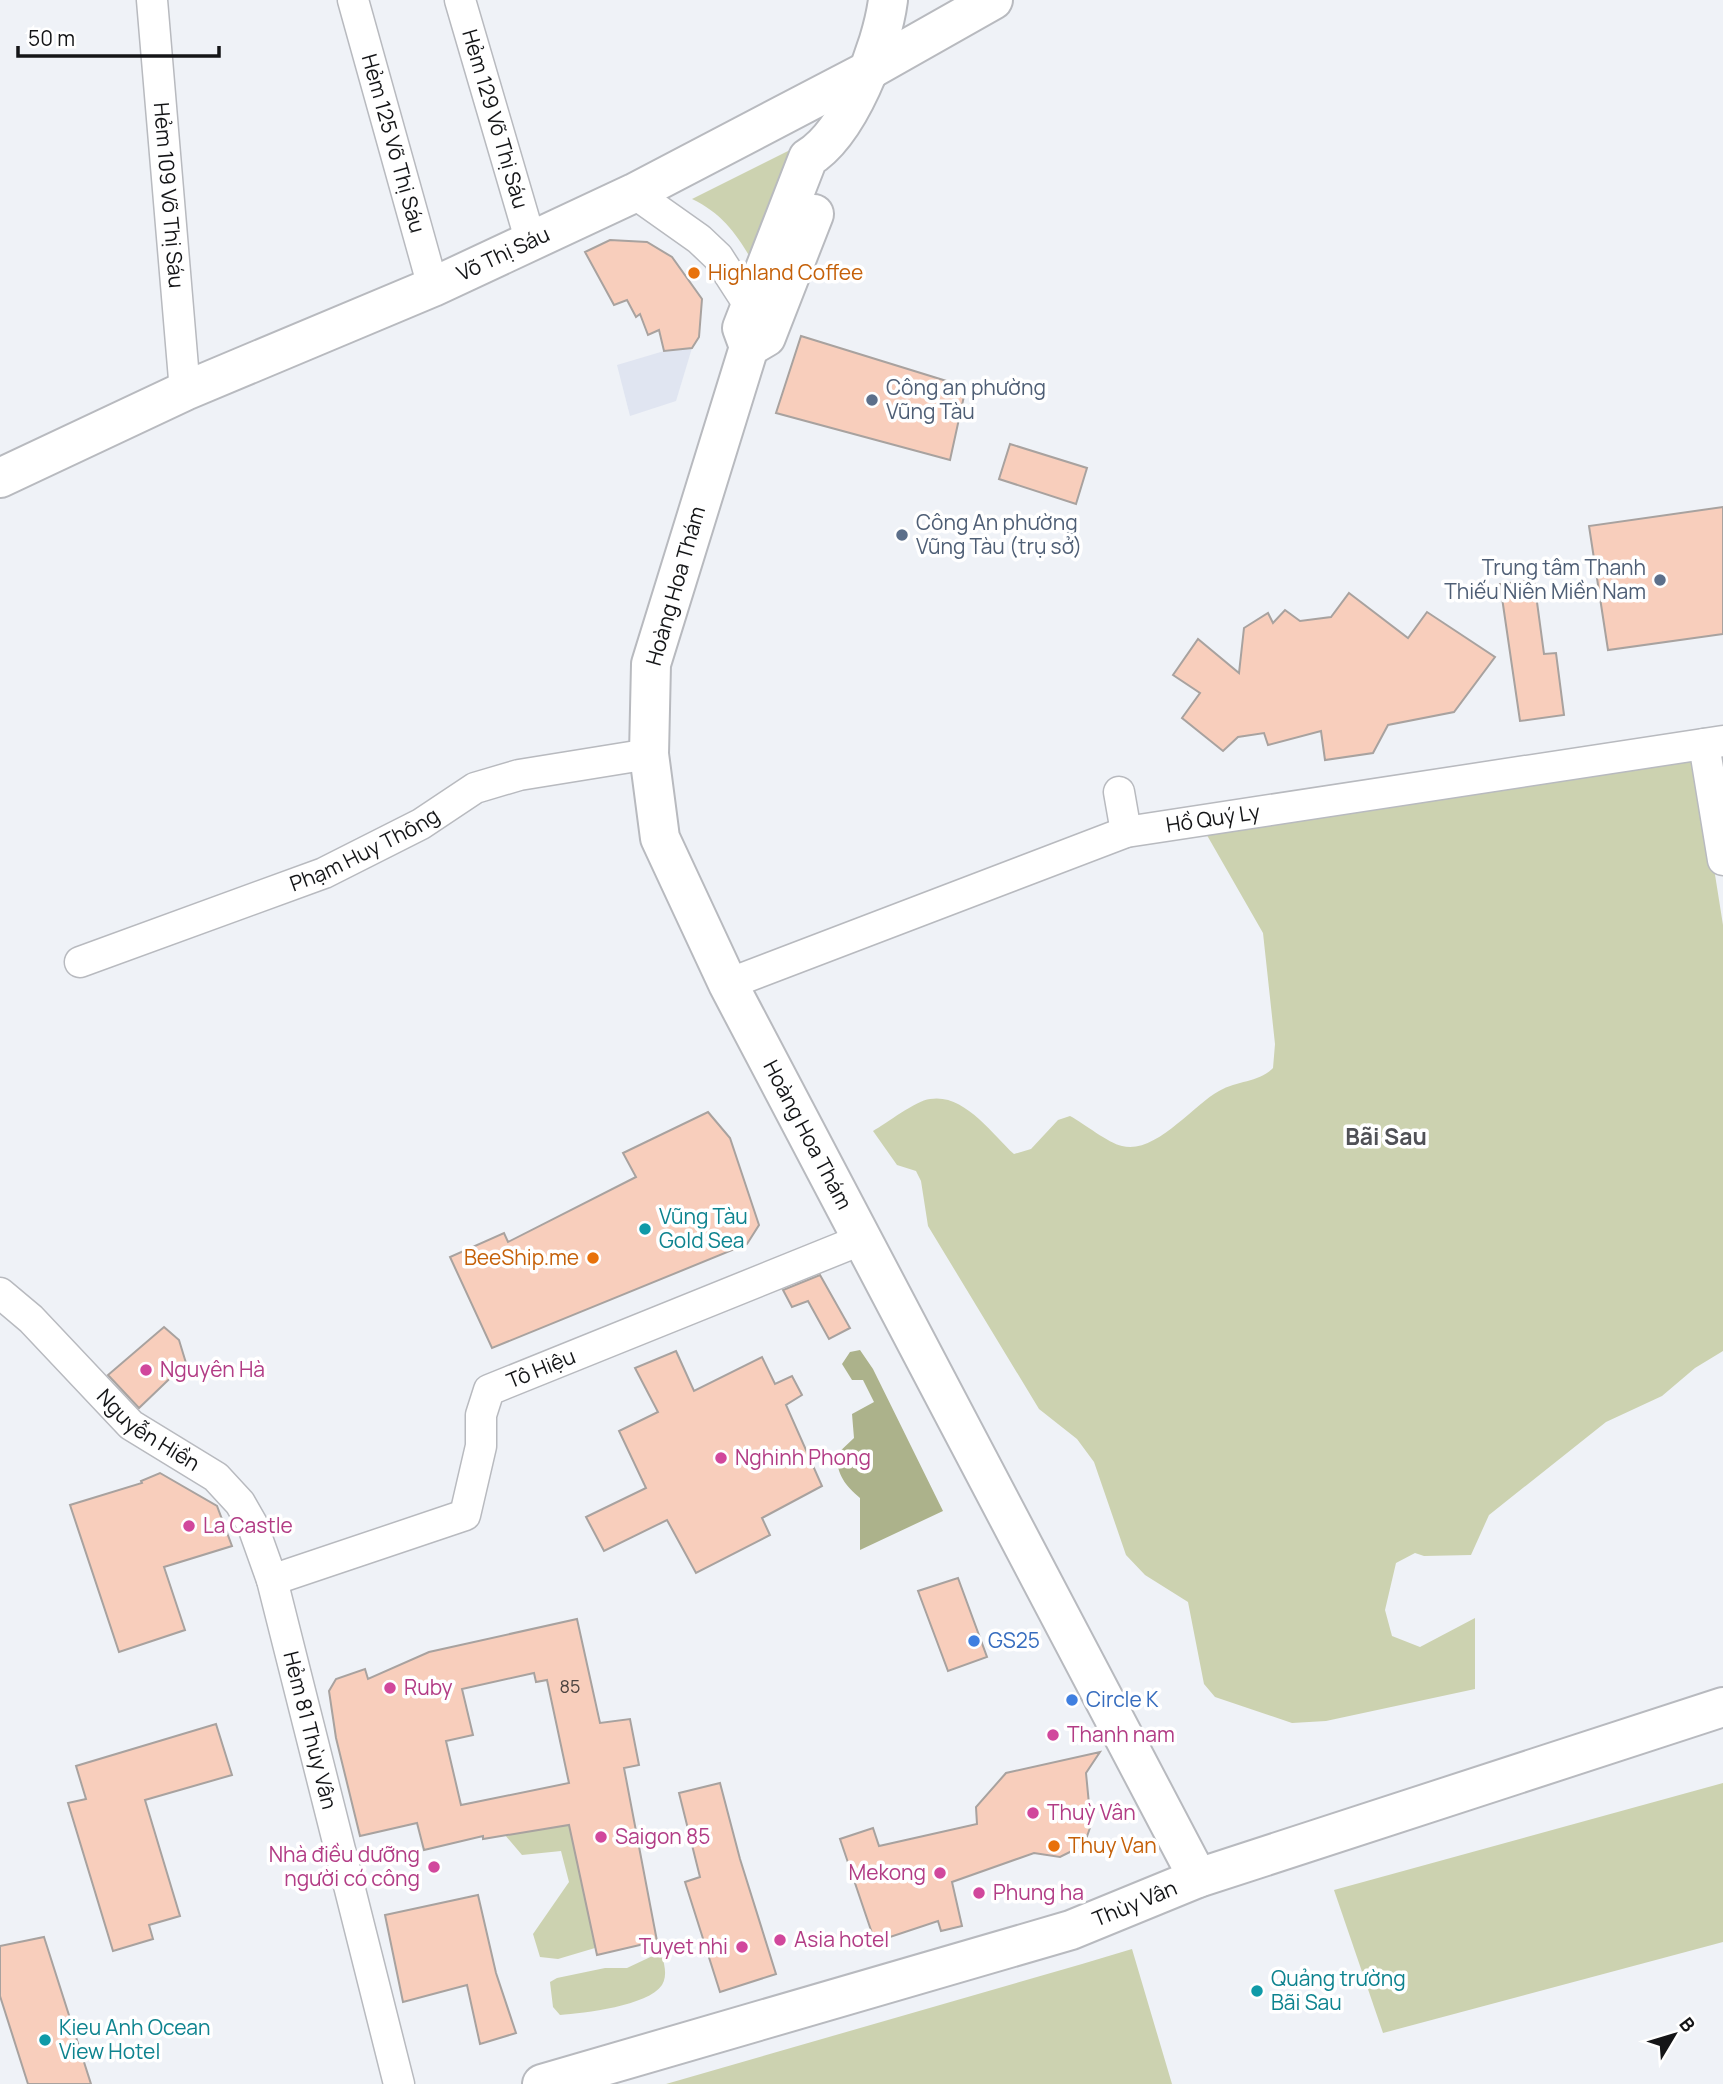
<svg xmlns="http://www.w3.org/2000/svg" width="1723" height="2084" font-family="Manrope,sans-serif">
	<rect width="100%" height="100%" fill="#eff2f7"/>
	<polygon fill="#e0e5f1" points="692,348 676,401 630,416 617,365 664,351"/>
	<g fill="#ccd2b0">
		<path d="M 814,138 L 761,277 C 743,244 728,216 692,199 Z"/>
		<path d="M 1696,755 L 1723,925 L 1723,1351 L 1695,1368 L 1662,1396 L 1606,1422 L 1489,1515 L 1471,1555 L 1424,1556 L 1415,1553 L 1396,1563 L 1385,1610 L 1392,1636 L 1420,1647 L 1475,1618 L 1475,1689 L 1326,1721 L 1292,1723 L 1215,1697 L 1204,1684 L 1188,1602 L 1145,1575 L 1126,1555 L 1094,1462 L 1077,1439 L 1039,1409 L 928,1226 L 921,1181 L 916,1171 L 897,1165 L 873,1131 C 887,1123 915,1101 930,1099 C 964,1093 992,1134 1014,1154 L 1031,1149 L 1058,1120 L 1070,1116 C 1085,1124 1108,1143 1122,1146 C 1155,1155 1193,1105 1219,1091 C 1238,1080 1258,1083 1273,1068 L 1275,1044 L 1263,933 L 1204,830 Z"/>
		<polygon points="1723,1783 1723,1942 1383,2033 1334,1890"/>
		<polygon points="589,1821 574,1847 595,1948 558,1959 540,1957 533,1934 569,1882 561,1851 522,1855 505,1835"/>
		<polygon points="1132,1949 1172,2084 666,2084 1082,1964"/>
		<path d="M 661,1952 C 664,1963 668,1975 662,1985 C 648,2006 584,2013 560,2015 L 553,2007 L 550,1982 L 557,1978 L 605,1968 L 627,1968 Z"/>
	</g>
	<path fill="#acb28b" d="M 860,1350 L 873,1369 L 943,1511 L 860,1550 L 860,1498 C 845,1485 838,1476 836,1455 L 854,1438 L 852,1414 L 874,1402 L 863,1380 L 852,1380 L 842,1364 L 850,1352 Z"/>
	<g fill="#f8cebc" stroke="#a8a29f" stroke-width="2" fill-rule="evenodd">
		<polygon points="610,240 647,242 672,257 702,299 699,337 692,348 664,351 659,330 648,335 640,314 636,317 627,300 614,305 585,252"/>
		<polygon points="801,336 966,387 950,460 776,413"/>
		<polygon points="1010,444 1087,468 1076,504 999,479"/>
		<polygon points="1723,507 1723,634 1608,650 1589,526"/>
		<polygon points="1534,580 1544,654 1556,653 1564,715 1520,721 1500,584"/>
		<polygon points="1349,593 1408,638 1427,612 1495,657 1454,712 1388,725 1373,753 1325,760 1321,731 1268,745 1264,733 1238,737 1223,751 1182,718 1200,693 1173,675 1198,639 1239,673 1244,628 1268,613 1273,623 1285,610 1300,621 1331,617"/>
		<polygon points="708,1112 730,1138 759,1225 747,1244 492,1348 450,1257 504,1233 508,1242 636,1177 623,1153"/>
		<polygon points="820,1275 850,1328 829,1339 808,1301 792,1307 783,1290"/>
		<polygon points="164,1327 179,1340 186,1363 139,1408 108,1375"/>
		<polygon points="676,1351 694,1391 762,1357 775,1384 792,1376 802,1395 786,1405 822,1486 762,1518 770,1535 696,1573 667,1520 604,1551 586,1517 646,1488 619,1431 658,1412 635,1368"/>
		<polygon points="160,1473 217,1506 232,1546 164,1567 185,1630 119,1652 70,1505 142,1483 141,1481"/>
		<polygon points="958,1578 987,1657 948,1671 918,1591"/>
		<path d="M 577,1619 L 600,1723 L 630,1719 L 639,1765 L 624,1768 L 657,1941 L 597,1955 L 569,1825 L 483,1839 L 483,1836 L 424,1850 L 417,1823 L 360,1836 L 336,1738 L 329,1691 L 336,1679 L 365,1669 L 368,1679 L 429,1652 ZM 534,1673 L 536,1682 L 547,1680 L 569,1783 L 461,1805 L 446,1741 L 473,1735 L 462,1689 Z"/>
		<polygon points="216,1724 232,1775 145,1800 180,1916 149,1925 153,1939 113,1951 68,1803 86,1799 76,1766"/>
		<polygon points="1100,1752 1086,1773 1091,1825 1084,1845 1060,1857 1034,1853 952,1882 962,1926 941,1931 938,1921 875,1942 840,1839 873,1828 879,1846 977,1824 976,1807 1006,1773"/>
		<polygon points="720,1783 740,1859 776,1974 720,1992 685,1882 700,1877 679,1793"/>
		<polygon points="478,1895 496,1973 516,2033 480,2044 467,1985 403,2002 385,1915"/>
		<polygon points="44,1937 91,2084 28,2084 0,1996 0,1946"/>
	</g>
	<g fill="none" stroke-linecap="round" stroke-linejoin="round">
		<g stroke="#b8babf" stroke-width="33">
			<g id="minor">
				<path id="s1" d="M 152,0 L 185,391"/>
				<path id="s2" d="M 353,0 L 433,287"/>
				<path id="s3" d="M 460,0 L 530,239"/>
				<polyline points="634,193 699,239 718,257 749,305"/>
				<polyline points="1704,744 1723,860"/>
				<polyline points="1119,792 1126,832"/>
				<path id="s4" d="M 80,962 L 324,873 L 421,824 L 475,788 L 519,775 L 649,754"/>
				<path id="s5" d="M 728,984 L 1126,832 L 1723,741"/>
				<path id="s6" d="M 0,1293 L 31,1319 L 131,1425 L 216,1477 L 240,1503 L 252,1524 L 272,1580 L 399,2084"/>
				<path id="s7" d="M 272,1580 L 465,1515 L 481,1446 L 481,1415 L 489,1390 L 863,1239"/>
			</g>
		</g>
		<g stroke="#b8babf" stroke-width="42">
			<g id="tertiary">
				<path id="s8" d="M 0,478 L 185,391 L 433,287 L 634,193 L 871,69"/>
			</g>
		</g>
		<g stroke="#b8babf" stroke-width="42">
			<g id="secondary">
				<path id="s9" d="M 888,0 C 882,47 849,133 808,158 L 742,328 L 749,347 L 651,664 L 649,754 L 660,838 L 728,984 L 1198,1878"/>
				<polyline points="871,69 993,0"/>
				<polyline points="749,347 766,337 814,214"/>
			</g>
		</g>
		<g stroke="#b8babf" stroke-width="42">
			<g id="primary">
				<path id="s10" d="M 542,2084 L 1071,1930 L 1198,1878 L 1723,1707"/>
			</g>
		</g>
		<use href="#minor" stroke="#fff" stroke-width="30"/>
		<use href="#tertiary" stroke="#fff" stroke-width="38"/>
		<use href="#secondary" stroke="#fff" stroke-width="38"/>
		<use href="#primary" stroke="#fff" stroke-width="38"/>
	</g>
	<g fill="#e8710a" stroke="#fff" stroke-width="2.5">
		<circle cx="694" cy="273" r="7"/>
		<circle cx="593" cy="1258" r="7"/>
		<circle cx="1054" cy="1846" r="7"/>
	</g>
	<g fill="#5c6f8a" stroke="#fff" stroke-width="2.5">
		<circle cx="872" cy="400" r="7"/>
		<circle cx="902" cy="535" r="7"/>
		<circle cx="1660" cy="580" r="7"/>
	</g>
	<g fill="#0f9aa8" stroke="#fff" stroke-width="2.5">
		<circle cx="645" cy="1229" r="7"/>
		<circle cx="1257" cy="1991" r="7"/>
		<circle cx="45" cy="2040" r="7"/>
	</g>
	<g fill="#d1479c" stroke="#fff" stroke-width="2.5">
		<circle cx="146" cy="1370" r="7"/>
		<circle cx="721" cy="1458" r="7"/>
		<circle cx="189" cy="1526" r="7"/>
		<circle cx="390" cy="1688" r="7"/>
		<circle cx="1053" cy="1735" r="7"/>
		<circle cx="1033" cy="1813" r="7"/>
		<circle cx="601" cy="1837" r="7"/>
		<circle cx="434" cy="1867" r="7"/>
		<circle cx="940" cy="1873" r="7"/>
		<circle cx="979" cy="1893" r="7"/>
		<circle cx="780" cy="1940" r="7"/>
		<circle cx="742" cy="1947" r="7"/>
	</g>
	<g fill="#3f7fe0" stroke="#fff" stroke-width="2.5">
		<circle cx="974" cy="1641" r="7"/>
		<circle cx="1072" cy="1700" r="7"/>
	</g>
	<g text-anchor="middle" stroke-width="7" stroke-linejoin="round" paint-order="stroke">
		<g font-size="18" fill="#4d4340">
			<text x="570" y="1693">85</text>
		</g>
		<g font-size="21" fill="#141517" stroke="#fff">
			<text dy="7" stroke="none"><textPath href="#s3" startOffset="124">Hẻm 129 Võ Thị Sáu</textPath></text>
			<text dy="7" stroke="none"><textPath href="#s2" startOffset="149">Hẻm 125 Võ Thị Sáu</textPath></text>
			<text dy="7" stroke="none"><textPath href="#s1" startOffset="196">Hẻm 109 Võ Thị Sáu</textPath></text>
			<text dy="7" stroke="none"><textPath href="#s8" startOffset="551">Võ Thị Sáu</textPath></text>
			<text transform="translate(676 586) rotate(-74)" y="7">Hoàng Hoa Thám</text>
			<text dy="7" stroke="none"><textPath href="#s5" startOffset="514">Hồ Quý Ly</textPath></text>
			<text dy="7" stroke="none"><textPath href="#s4" startOffset="306">Phạm Huy Thông</textPath></text>
			<text dy="7" stroke="none"><textPath href="#s9" startOffset="1222">Hoàng Hoa Thám</textPath></text>
			<text dy="7" stroke="none"><textPath href="#s7" startOffset="388">Tô Hiệu</textPath></text>
			<text dy="7" stroke="none"><textPath href="#s6" startOffset="203">Nguyễn Hiền</textPath></text>
			<text dy="7" stroke="none"><textPath href="#s6" startOffset="560">Hẻm 81 Thùy Vân</textPath></text>
			<text dy="7" stroke="none"><textPath href="#s10" startOffset="620">Thùy Vân</textPath></text>
		</g>
		<g font-size="21" fill="#c56008" stroke="#fff" text-anchor="start">
			<text x="708" y="280">Highland Coffee</text>
			<text x="579" y="1265" text-anchor="end">BeeShip.me</text>
			<text x="1068" y="1853">Thuy Van</text>
		</g>
		<g font-size="21" fill="#4e5e75" stroke="#fff" text-anchor="start">
			<text x="886" y="395">Công an phường<tspan x="886" dy="24">Vũng Tàu</tspan></text>
			<text x="916" y="530">Công An phường<tspan x="916" dy="24">Vũng Tàu (trụ sở)</tspan></text>
			<text x="1646" y="575" text-anchor="end">Trung tâm Thanh<tspan x="1646" dy="24">Thiếu Niên Miền Nam</tspan></text>
		</g>
		<g font-size="21" fill="#0d838f" stroke="#fff" text-anchor="start">
			<text x="659" y="1224">Vũng Tàu<tspan x="659" dy="24">Gold Sea</tspan></text>
			<text x="1271" y="1986">Quảng trường<tspan x="1271" dy="24">Bãi Sau</tspan></text>
			<text x="59" y="2035">Kieu Anh Ocean<tspan x="59" dy="24">View Hotel</tspan></text>
		</g>
		<g font-size="21" fill="#b23c85" stroke="#fff" text-anchor="start">
			<text x="160" y="1377">Nguyên Hà</text>
			<text x="735" y="1465">Nghinh Phong</text>
			<text x="203" y="1533">La Castle</text>
			<text x="404" y="1695">Ruby</text>
			<text x="1067" y="1742">Thanh nam</text>
			<text x="1047" y="1820">Thuỳ Vân</text>
			<text x="615" y="1844">Saigon 85</text>
			<text x="420" y="1862" text-anchor="end">Nhà điều dưỡng<tspan x="420" dy="24">người có công</tspan></text>
			<text x="926" y="1880" text-anchor="end">Mekong</text>
			<text x="993" y="1900">Phung ha</text>
			<text x="794" y="1947">Asia hotel</text>
			<text x="728" y="1954" text-anchor="end">Tuyet nhi</text>
		</g>
		<g font-size="21" fill="#366cbe" stroke="#fff" text-anchor="start">
			<text x="988" y="1648">GS25</text>
			<text x="1086" y="1707">Circle K</text>
		</g>
		<g font-size="23" font-weight="bold" fill="#505156" stroke="#fff">
			<text x="1386" y="1145">Bãi Sau</text>
		</g>
	</g>
	<g transform="translate(1674 2035) rotate(52)" stroke="#ffffff" stroke-width="5" paint-order="stroke">
	<path d="M0-5L12 26L0 18L-12 26Z" fill="#141517"/>
	<text y="-10" font-size="19" font-weight="bold" text-anchor="middle" fill="#141517">B</text>
	</g>
	<path d="M18 46v10h201v-10" fill="none" stroke="#141517" stroke-width="3.5"/>
	<text x="28" y="46" font-size="21" fill="#141517" stroke="#ffffff" stroke-width="5" paint-order="stroke">50 m</text>
</svg>
